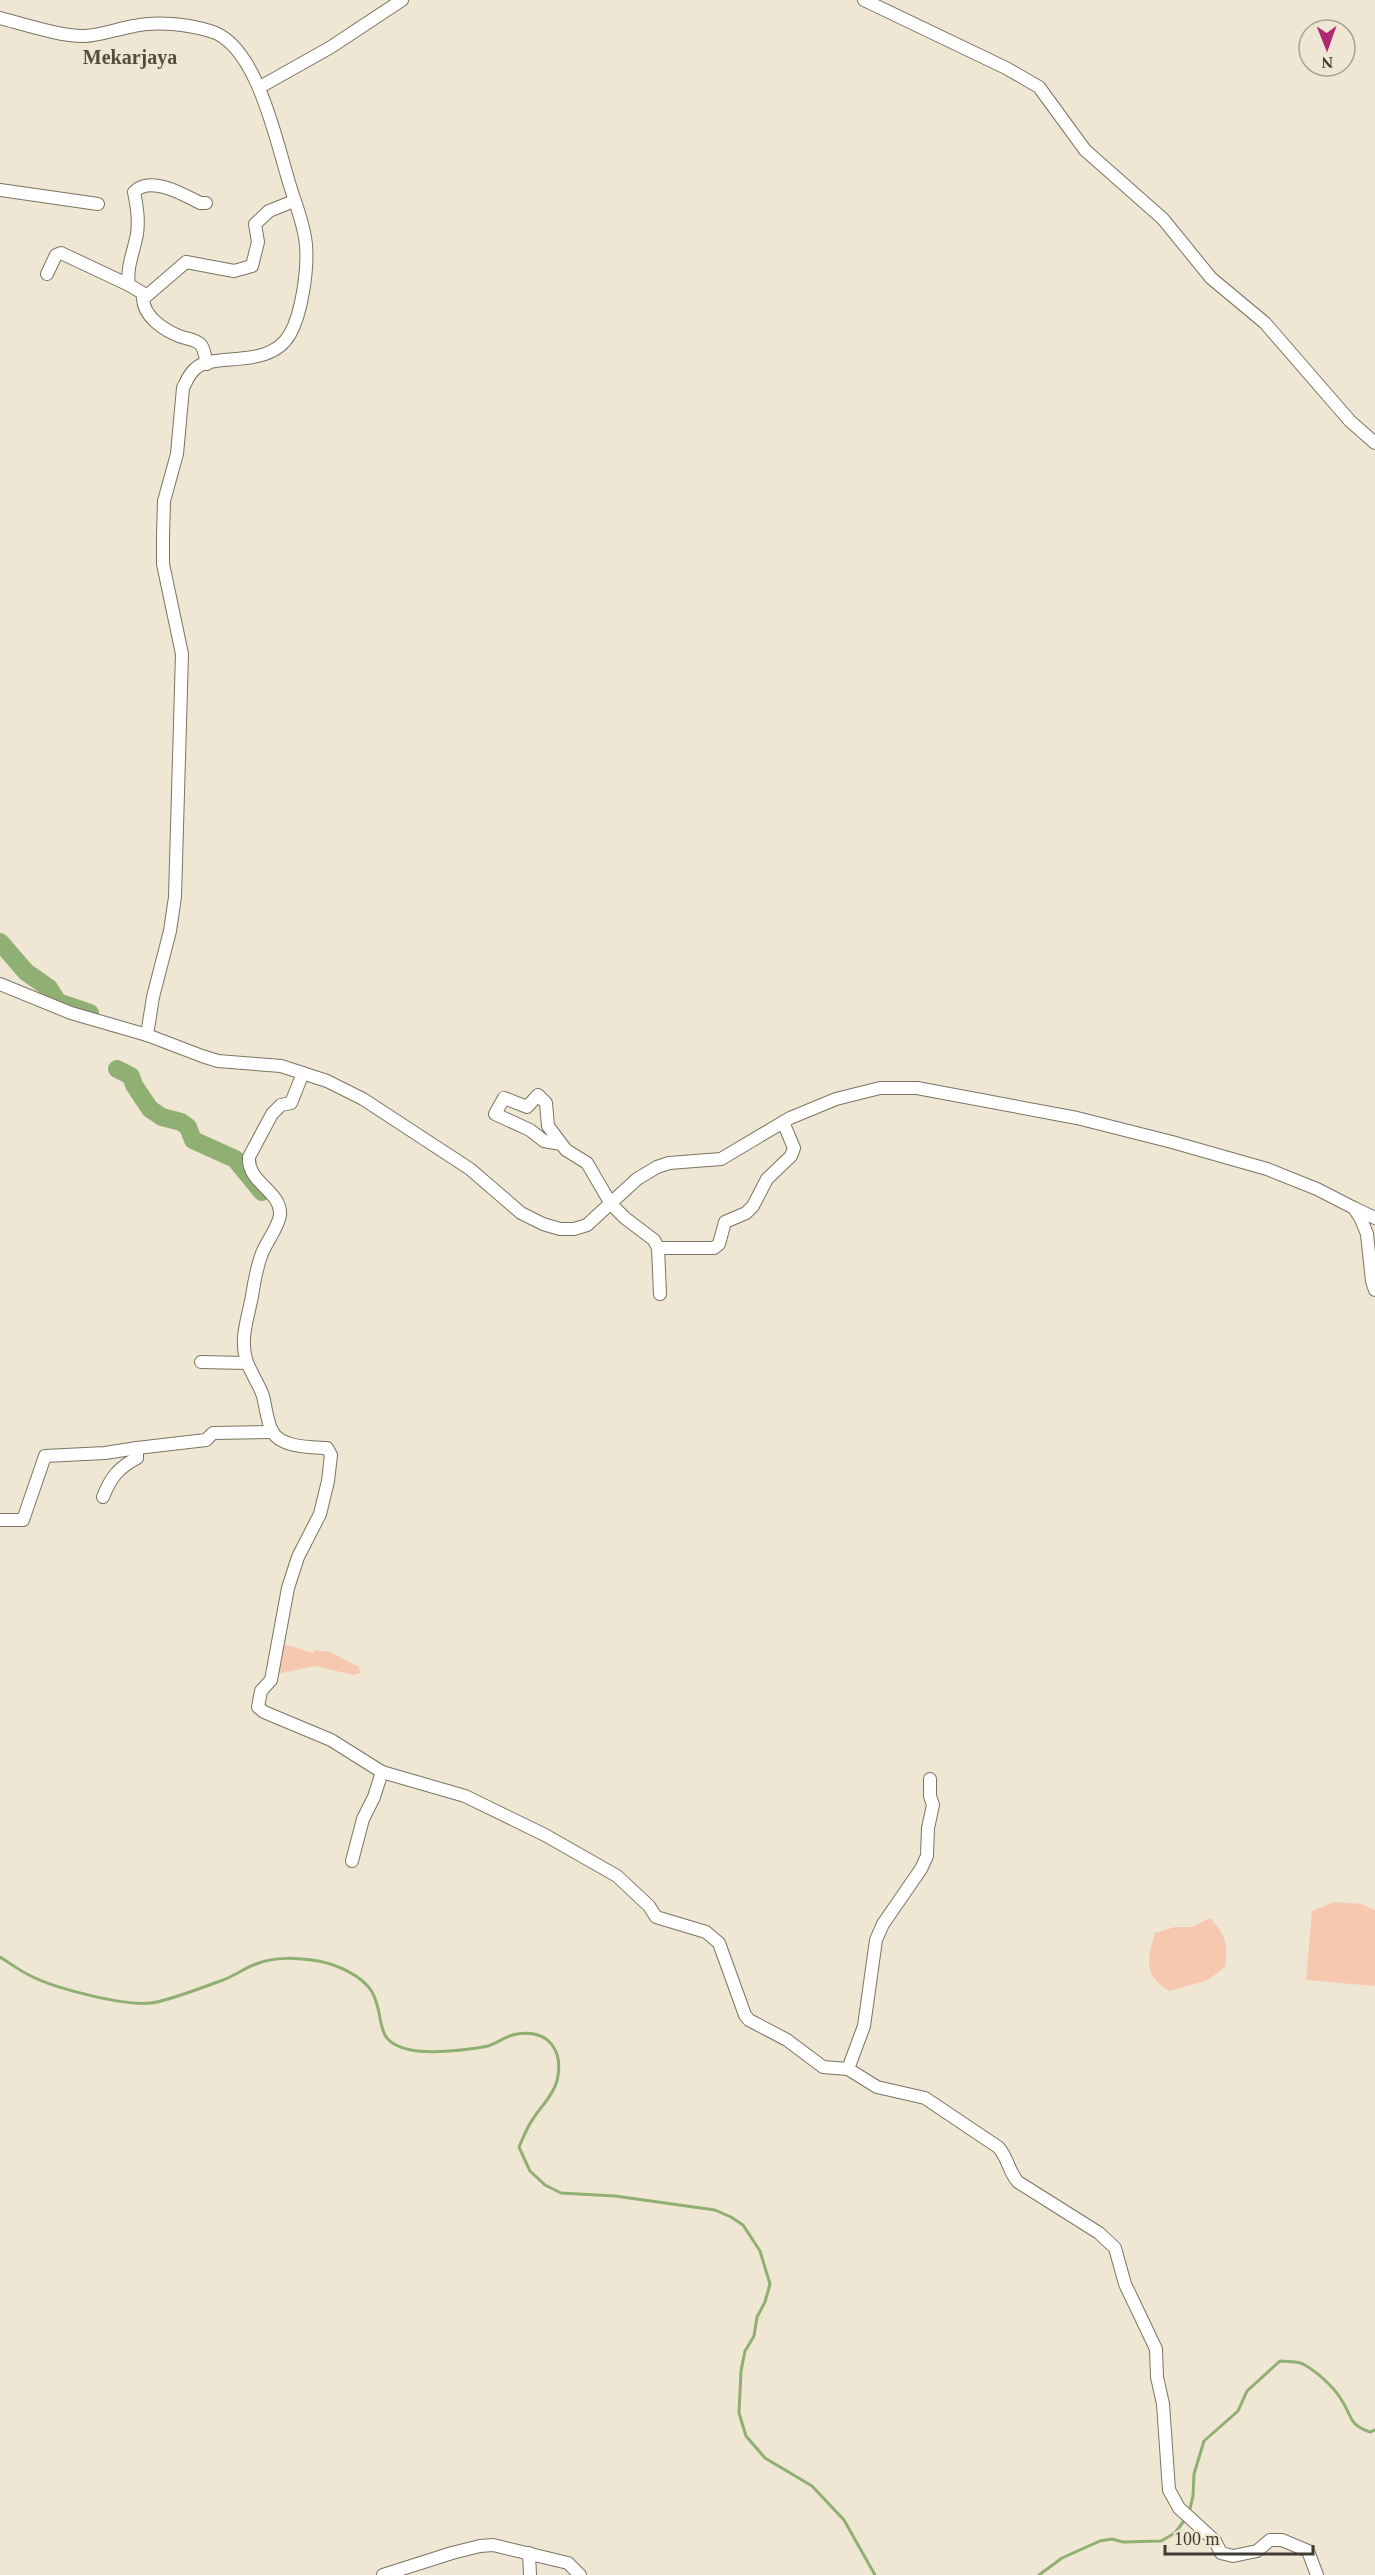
<svg xmlns="http://www.w3.org/2000/svg" width="1375" height="2575" font-family="Georgia,serif">
	<rect width="100%" height="100%" fill="#efe7d3"/>
	<g fill="#f5c8af">
		<polygon points="281,1643 313,1653 314,1650 330,1652 359,1667 360,1673 353,1675 316,1666 281,1673 274,1667"/>
		<polygon points="1335,1902 1361,1904 1375,1910 1375,1986 1306,1980 1312,1911"/>
		<path d="M 1210,1918 C 1225,1935 1229,1944 1225,1967 L 1208,1980 L 1170,1991 C 1143,1976 1147,1959 1155,1933 L 1175,1927 L 1192,1927 Z"/>
	</g>
	<g fill="none" stroke-linecap="round" stroke-linejoin="round">
		<g stroke="#90af73" stroke-width="3">
			<path d="M 0,1957 C 10,1963 20,1971 31,1976 C 54,1988 123,2006 150,2003 C 166,2002 206,1986 223,1980 C 234,1976 245,1968 256,1964 C 276,1956 298,1958 318,1961 C 336,1964 363,1976 372,1992 C 387,2019 371,2042 411,2050 C 431,2054 468,2050 488,2046 C 498,2043 507,2035 517,2034 C 549,2029 564,2051 557,2081 C 553,2096 541,2106 533,2119 C 527,2127 523,2138 519,2147 L 530,2171 L 545,2185 L 561,2193 L 615,2196 L 715,2210 L 731,2217 L 743,2225 L 760,2251 L 770,2284 L 765,2302 L 757,2317 L 754,2336 L 745,2351 L 741,2371 L 739,2413 L 746,2436 L 765,2458 L 812,2486 L 844,2520 L 875,2575"/>
			<path d="M 1189,2513 L 1193,2496 L 1194,2474 L 1204,2441 L 1238,2411 L 1247,2391 L 1280,2361 C 1287,2362 1296,2361 1303,2364 C 1316,2371 1333,2386 1341,2399 C 1352,2415 1348,2425 1370,2432 L 1375,2430"/>
			<polyline points="1039,2575 1062,2558 1100,2541 1112,2539 1123,2542 1161,2541 1175,2533 1186,2518"/>
		</g>
		<g stroke="#90af73" stroke-width="18">
			<polyline points="0,942 26,972 49,988 58,1002 90,1013"/>
			<polyline points="117,1069 131,1076 134,1085 150,1109 162,1117 181,1122 188,1127 193,1140 235,1159 262,1192"/>
		</g>
		<g stroke="#7b7462" stroke-width="14">
			<g id="minor">
				<polyline points="864,0 1006,68 1039,87 1085,150 1163,219 1211,278 1265,323 1350,421 1375,443"/>
				<path d="M 0,18 C 23,24 63,37 85,36 C 101,35 117,29 134,26 C 157,21 187,24 210,31 C 256,43 276,140 288,179 C 294,201 304,222 306,245 C 308,269 302,313 290,334 C 269,371 213,351 195,369 C 189,374 186,382 183,388 L 177,454 L 164,501 L 163,537 L 163,564 L 182,654 L 175,897 L 170,931 L 153,997 L 147,1035"/>
				<polyline points="260,87 331,47 402,0"/>
				<polyline points="0,190 98,204"/>
				<polyline points="47,274 56,255 61,253 129,285"/>
				<path d="M 146,295 L 129,285 C 126,268 134,251 137,234 C 139,219 137,207 134,192 C 150,175 183,194 200,203 L 206,203"/>
				<path d="M 207,364 C 205,358 205,350 201,345 C 196,339 186,339 179,336 C 164,330 144,317 143,299 L 186,262 L 234,271 L 252,266 L 258,242 L 255,224 L 269,211 L 294,201"/>
				<polyline points="0,984 71,1013 147,1035 202,1056 218,1061 281,1066 327,1081 363,1099 470,1169 521,1213 543,1224 560,1229 574,1229 587,1225 637,1179 657,1167 669,1163 721,1159 790,1118 836,1099 880,1088 917,1088 1077,1118 1172,1142 1267,1169 1317,1189 1354,1208 1361,1219 1367,1234 1372,1281 1375,1290"/>
				<path d="M 303,1073 L 291,1103 L 281,1105 L 272,1114 L 249,1157 C 247,1183 282,1191 280,1215 C 278,1229 265,1243 261,1256 C 256,1270 254,1283 252,1296 C 248,1318 240,1337 246,1359 C 249,1370 259,1384 263,1396 C 266,1408 267,1421 272,1431 C 281,1448 311,1447 327,1448 L 331,1455 L 328,1481 L 320,1514 L 298,1557 L 288,1588 L 271,1680 L 261,1691 L 258,1707 L 264,1712 L 331,1740 L 382,1772 L 465,1796 L 545,1835 L 617,1876 L 649,1906 L 656,1917 L 706,1932 L 719,1943 L 745,2015 L 749,2020 L 787,2040 L 823,2067 L 848,2069 L 877,2087 L 925,2098 L 998,2147 C 1008,2157 1008,2171 1018,2182 L 1099,2233 L 1115,2248 L 1125,2284 L 1156,2349 L 1157,2377 L 1163,2404 L 1169,2490 L 1179,2508 L 1215,2541 L 1221,2553 L 1233,2556 L 1257,2551 L 1270,2540 L 1282,2540 L 1308,2551 L 1317,2575"/>
				<polyline points="561,1144 544,1141 530,1130 495,1114 504,1098 527,1107 538,1095 546,1103 548,1126 566,1150 587,1163 611,1204 625,1218 654,1240 658,1248 660,1294"/>
				<polyline points="1354,1208 1375,1218"/>
				<polyline points="658,1248 714,1248 719,1244 725,1222 746,1213 753,1206 767,1179 791,1156 794,1148 783,1122"/>
				<polyline points="201,1362 247,1363"/>
				<polyline points="137,1448 206,1440 213,1433 273,1432"/>
				<path d="M 0,1520 L 23,1520 L 45,1456 L 105,1453 L 137,1448 L 137,1458 C 118,1468 111,1477 103,1497"/>
				<polyline points="352,1861 363,1819 374,1797 382,1772"/>
				<polyline points="848,2069 864,2026 876,1940 883,1924 921,1869 927,1856 928,1828 933,1805 930,1796 930,1779"/>
				<polyline points="529,2553 530,2575"/>
				<polyline points="383,2575 452,2553 480,2546 493,2545 568,2563 580,2575"/>
			</g>
		</g>
		<use href="#minor" stroke="#fff" stroke-width="12"/>
	</g>
	<g text-anchor="middle" stroke-width="4.5" stroke-linejoin="round" paint-order="stroke">
		<g font-size="20" font-weight="bold" fill="#534d3c" stroke="#efe7d3">
			<text x="130" y="64">Mekarjaya</text>
		</g>
	</g>
	<g transform="translate(1327 48) rotate(179)"><circle r="28" fill="#efe7d3" stroke="#a8a293" stroke-width="1.5"/>
	<path d="M0-4.5L10 22L0 15L-10 22Z" fill="#af2a72"/>
	<text y="-9" font-size="16" font-weight="bold" text-anchor="middle" fill="#3e3b33">N</text>
	</g>
	<path d="M1165 2545v9h148v-9" fill="none" stroke="#3e3b33" stroke-width="3"/>
	<text x="1174" y="2545" font-size="18" fill="#3e3b33" stroke="#efe7d3" stroke-width="4.5" paint-order="stroke">100 m</text>
</svg>
